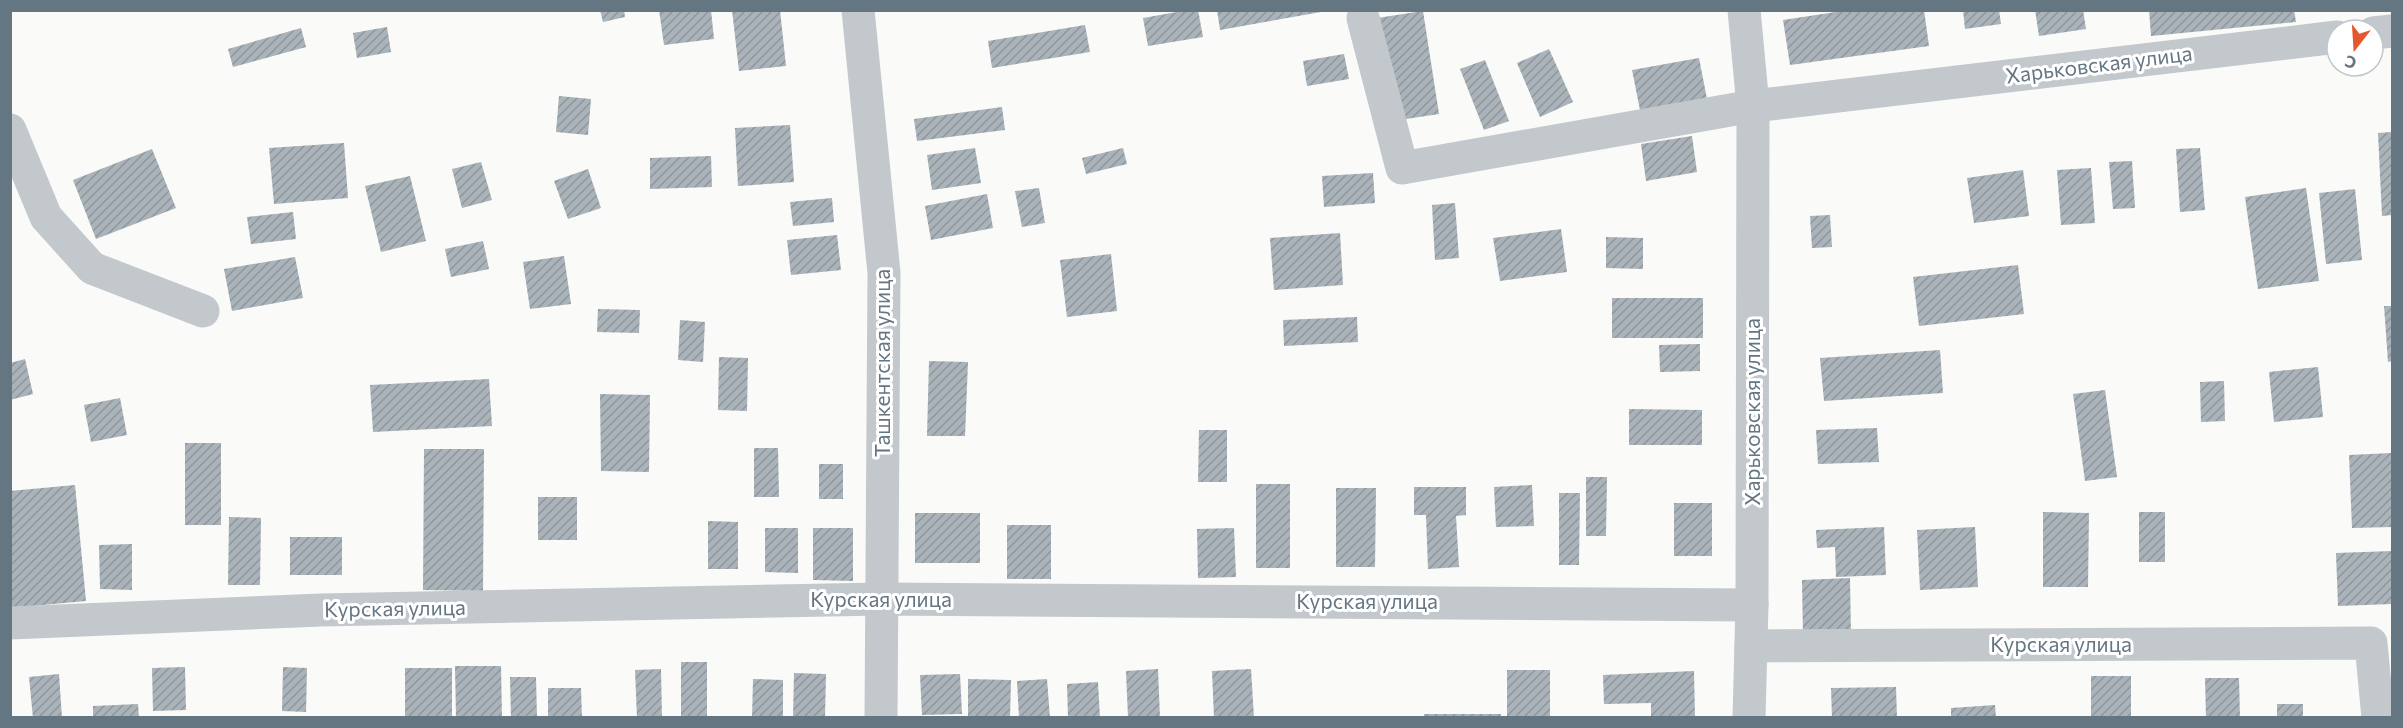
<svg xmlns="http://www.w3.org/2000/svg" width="2403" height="728" font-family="Commissioner,sans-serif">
	<defs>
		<pattern id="building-hatch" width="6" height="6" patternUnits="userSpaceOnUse" patternTransform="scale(1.5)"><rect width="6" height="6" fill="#aab3b9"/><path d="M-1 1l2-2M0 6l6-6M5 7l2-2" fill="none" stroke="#8e969c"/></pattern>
	</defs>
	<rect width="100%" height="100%" fill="#fafaf8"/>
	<g fill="url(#building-hatch)">
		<polygon points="600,10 624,10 625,17 603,22"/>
		<polygon points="659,10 711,10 714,39 664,45"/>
		<polygon points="732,10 780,10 786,66 739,71"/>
		<polygon points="1188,10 1198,10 1203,37 1148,46 1143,18"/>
		<polygon points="1217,10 1321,10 1321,12 1220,30"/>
		<polygon points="1849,10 1924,10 1929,46 1790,65 1783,20"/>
		<polygon points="1963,10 1999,10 2001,24 1965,29"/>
		<polygon points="2035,10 2083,10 2086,29 2039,36"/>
		<polygon points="2149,10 2294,10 2296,22 2151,36"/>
		<polygon points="1423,11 1439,114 1393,121 1377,18"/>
		<polygon points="1085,25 1090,52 992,68 988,41"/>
		<polygon points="387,27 391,52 357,58 353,33"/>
		<polygon points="301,28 306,47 233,67 228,49"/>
		<polygon points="1549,49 1573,102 1540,117 1517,63"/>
		<polygon points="1344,54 1349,79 1307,86 1303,61"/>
		<polygon points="1699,58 1707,99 1640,110 1632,70"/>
		<polygon points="1485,60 1509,121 1484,130 1460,69"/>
		<polygon points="559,96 591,99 588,135 556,132"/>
		<polygon points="1002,107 1005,130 917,141 914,119"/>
		<polygon points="790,125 794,182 738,186 735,128"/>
		<polygon points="2392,132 2392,215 2382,216 2378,133"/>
		<polygon points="1692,136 1697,172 1646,181 1641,144"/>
		<polygon points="344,143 348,198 274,204 269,148"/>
		<polygon points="975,148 981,183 932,190 927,155"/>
		<polygon points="1123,148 1127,164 1086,174 1082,158"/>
		<polygon points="2200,148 2205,210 2180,212 2176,149"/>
		<polygon points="152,149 176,208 96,239 73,180"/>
		<polygon points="711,156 712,187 650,189 650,158"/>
		<polygon points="2132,161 2135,208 2113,209 2109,162"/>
		<polygon points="481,162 492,200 462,208 452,169"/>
		<polygon points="2091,168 2095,223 2061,225 2057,170"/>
		<polygon points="588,169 601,208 568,219 554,181"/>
		<polygon points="2023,170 2029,216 1974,223 1967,178"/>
		<polygon points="1373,173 1375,203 1324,207 1322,176"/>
		<polygon points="410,176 426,241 381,252 365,186"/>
		<polygon points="1039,188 1045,223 1022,227 1015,191"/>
		<polygon points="2306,188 2319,281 2258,289 2245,197"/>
		<polygon points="2355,189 2362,260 2326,264 2319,193"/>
		<polygon points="987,194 993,228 931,240 925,206"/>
		<polygon points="832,198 834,222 793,226 790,202"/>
		<polygon points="1455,203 1459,258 1435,260 1432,205"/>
		<polygon points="293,212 296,239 251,244 247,217"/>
		<polygon points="1830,215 1832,247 1812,248 1810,216"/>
		<polygon points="1561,229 1567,272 1500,281 1493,238"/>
		<polygon points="1340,233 1343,285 1274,290 1270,238"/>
		<polygon points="837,235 841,270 791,275 787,240"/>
		<polygon points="1606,237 1643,238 1643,269 1606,268"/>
		<polygon points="483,241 489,269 451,277 445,249"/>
		<polygon points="1111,254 1117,311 1067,317 1060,260"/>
		<polygon points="564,256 571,304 530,309 523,262"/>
		<polygon points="295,257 303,298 232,311 224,269"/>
		<polygon points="2018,265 2024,314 1919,326 1913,277"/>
		<rect x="1612" y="298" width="91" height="40"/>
		<polygon points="2384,306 2392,306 2392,361 2388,362"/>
		<polygon points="598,309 640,310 639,333 597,332"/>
		<polygon points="1357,317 1358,342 1284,346 1283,320"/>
		<polygon points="680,320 705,322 703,362 678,360"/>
		<polygon points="1700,344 1700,371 1660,372 1659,345"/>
		<polygon points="1940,350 1943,393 1824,401 1820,358"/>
		<polygon points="719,357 748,358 747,411 718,410"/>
		<polygon points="25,359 33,394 10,400 10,363"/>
		<polygon points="929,361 968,362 965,436 927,436"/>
		<polygon points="2318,367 2323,417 2274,422 2269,372"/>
		<polygon points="489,379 492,426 373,432 370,385"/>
		<polygon points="2224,381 2225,421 2201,422 2200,382"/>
		<polygon points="2105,390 2117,477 2085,481 2073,394"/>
		<polygon points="600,394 650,395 649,472 601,471"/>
		<polygon points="120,398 127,435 91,442 84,405"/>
		<polygon points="1629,409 1702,410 1702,445 1629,445"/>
		<polygon points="1877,428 1879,462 1818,464 1816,430"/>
		<polygon points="1199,430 1227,430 1227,482 1198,482"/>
		<rect x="185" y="443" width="36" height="82"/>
		<polygon points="754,448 778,448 779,497 754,497"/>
		<polygon points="424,449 484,449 483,591 423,590"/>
		<polygon points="2392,453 2392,527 2352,528 2349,455"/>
		<rect x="819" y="464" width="24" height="35"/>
		<polygon points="1586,477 1607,477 1606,536 1586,536"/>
		<rect x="1256" y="484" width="34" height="84"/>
		<polygon points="75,485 86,601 10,608 10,491"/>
		<polygon points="1532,485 1534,526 1496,527 1494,487"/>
		<polygon points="1414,487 1466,487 1466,515 1456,516 1459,567 1428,569 1426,515 1414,515"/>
		<polygon points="1336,488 1376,488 1375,567 1336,567"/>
		<polygon points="1559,493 1580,493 1579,565 1559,565"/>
		<rect x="538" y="497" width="39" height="43"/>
		<rect x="1674" y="503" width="38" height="53"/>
		<polygon points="2043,512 2089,513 2088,587 2043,587"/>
		<rect x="2139" y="512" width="26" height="50"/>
		<rect x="915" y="513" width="65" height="50"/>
		<polygon points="229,517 261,518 260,585 228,585"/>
		<polygon points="708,521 738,522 738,569 708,569"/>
		<rect x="1007" y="525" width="44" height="54"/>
		<polygon points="1884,527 1886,575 1836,577 1835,547 1817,548 1816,530"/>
		<polygon points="1975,527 1978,587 1920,590 1917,530"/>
		<polygon points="765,528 798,528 798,573 765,572"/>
		<polygon points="813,528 853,528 853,581 813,580"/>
		<polygon points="1234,528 1236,577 1198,578 1197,529"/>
		<rect x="290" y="537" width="52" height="38"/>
		<polygon points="132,544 132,590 100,589 99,545"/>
		<polygon points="2392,551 2392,604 2338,606 2336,553"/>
		<polygon points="1850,578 1851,636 1803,637 1802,580"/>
		<rect x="681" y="662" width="26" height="56"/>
		<polygon points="455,666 501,666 502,718 456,718"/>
		<polygon points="185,667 186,710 153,711 152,668"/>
		<polygon points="283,667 307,668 306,712 282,711"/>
		<rect x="405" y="668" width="47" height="50"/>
		<polygon points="661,669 662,718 637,718 635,670"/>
		<polygon points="1158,669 1160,718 1128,718 1126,671"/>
		<polygon points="1251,669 1254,718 1214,718 1212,671"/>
		<rect x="1507" y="670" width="43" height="48"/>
		<polygon points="1694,671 1695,718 1651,718 1651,703 1604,704 1603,675"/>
		<polygon points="794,673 826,674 825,718 793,718"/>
		<polygon points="59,674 62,718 33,718 29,677"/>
		<polygon points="960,674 962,714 922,715 920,675"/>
		<rect x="2091" y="676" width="40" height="42"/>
		<polygon points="510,677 536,677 537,718 511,718"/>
		<polygon points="2205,678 2239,678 2240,718 2206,718"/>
		<polygon points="753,679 783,680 783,718 752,718"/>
		<polygon points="968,679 1011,680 1010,718 968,718"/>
		<polygon points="1047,679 1050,718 1019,718 1017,681"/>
		<polygon points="1098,682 1100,718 1068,718 1067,684"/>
		<polygon points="1896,687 1897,718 1832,718 1831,688"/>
		<polygon points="548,688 581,688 582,718 548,718"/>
		<polygon points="138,704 139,718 93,718 93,706"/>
		<rect x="2277" y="704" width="26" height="14"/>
		<polygon points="1995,705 1996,718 1951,718 1951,708"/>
		<rect x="1424" y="714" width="77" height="4"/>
	</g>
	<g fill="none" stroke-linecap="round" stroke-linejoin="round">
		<g stroke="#c3c8cc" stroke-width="33">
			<polyline points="858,10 884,273 881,718"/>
			<polyline points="1744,10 1753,106 1752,605 1749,718"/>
			<polyline points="1363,18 1402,168 1753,106 2337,37"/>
			<polyline points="2373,33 2392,31"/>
			<polyline points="10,130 46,217 92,268 203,311"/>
			<polyline points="10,623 321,610 881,599 1752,605"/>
			<polyline points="1751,646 2371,643 2378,718"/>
		</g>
	</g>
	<g text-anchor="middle" stroke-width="6" stroke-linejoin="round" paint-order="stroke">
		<g font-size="21" fill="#657683" stroke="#fff">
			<text transform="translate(2099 65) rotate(-7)" y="7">Харьковская улица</text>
			<text transform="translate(883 363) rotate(-90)" y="7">Ташкентская улица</text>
			<text transform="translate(1753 412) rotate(-90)" y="7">Харьковская улица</text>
			<text x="881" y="607">Курская улица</text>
			<text x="1367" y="609">Курская улица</text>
			<text transform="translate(395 609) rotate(-1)" y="7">Курская улица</text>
			<text x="2061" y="652">Курская улица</text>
		</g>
	</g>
	<rect width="2403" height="728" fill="none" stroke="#657683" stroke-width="24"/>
	<g transform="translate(2355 48) rotate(197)"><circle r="28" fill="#ffffff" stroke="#c1c8cd" stroke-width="1.5"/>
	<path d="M0-4.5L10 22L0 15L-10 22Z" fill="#e4572e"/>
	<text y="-9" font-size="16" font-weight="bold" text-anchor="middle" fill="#657683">С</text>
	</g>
</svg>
